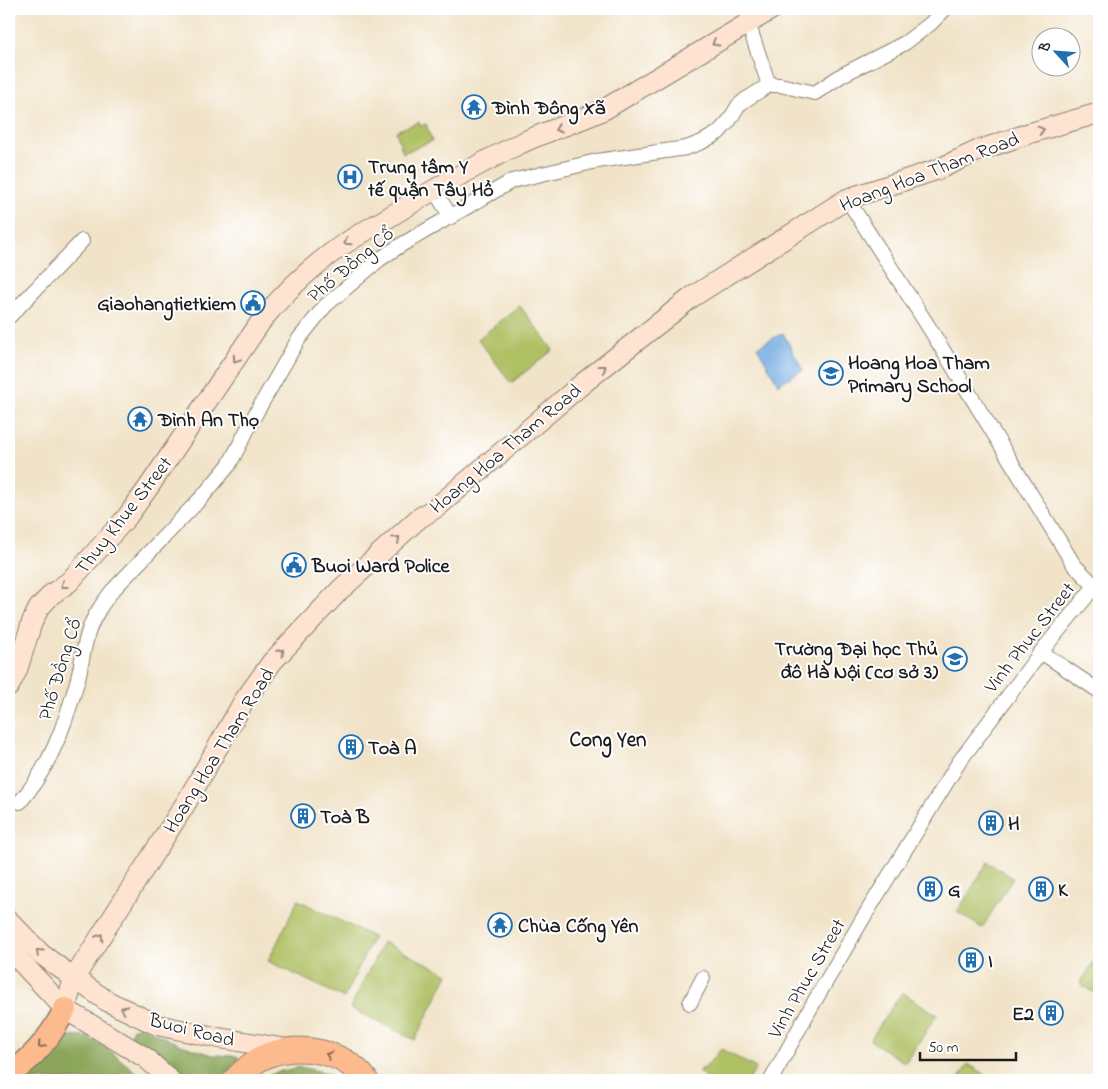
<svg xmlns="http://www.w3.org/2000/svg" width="1108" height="1089" font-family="'Indie Flower',sans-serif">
	<rect width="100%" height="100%" fill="#fff"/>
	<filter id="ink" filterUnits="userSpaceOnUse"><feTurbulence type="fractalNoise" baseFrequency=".02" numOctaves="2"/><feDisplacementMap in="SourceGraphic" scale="10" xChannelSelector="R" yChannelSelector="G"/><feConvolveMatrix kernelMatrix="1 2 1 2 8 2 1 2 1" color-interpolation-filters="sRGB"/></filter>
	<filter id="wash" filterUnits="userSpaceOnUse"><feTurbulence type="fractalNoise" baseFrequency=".0096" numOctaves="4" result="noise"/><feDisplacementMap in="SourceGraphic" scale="20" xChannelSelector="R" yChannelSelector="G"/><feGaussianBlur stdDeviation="1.12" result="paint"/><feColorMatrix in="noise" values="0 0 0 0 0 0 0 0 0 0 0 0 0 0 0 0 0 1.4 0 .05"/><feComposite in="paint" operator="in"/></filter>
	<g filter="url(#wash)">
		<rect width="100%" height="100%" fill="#f1e3c8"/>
		<g fill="#afc064" stroke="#666e40">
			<polygon points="419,122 420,126 426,124 432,141 403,153 396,131"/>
			<polygon points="520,306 553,350 511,383 478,339"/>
			<polygon points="988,862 1013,878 982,928 957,912"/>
			<polygon points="298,900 373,937 344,998 268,961"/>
			<polygon points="383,942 448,974 415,1040 350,1008"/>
			<polygon points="1099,953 1099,996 1080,984"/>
			<polygon points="902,992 937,1015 905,1063 870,1040"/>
			<polygon points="721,1049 756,1068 749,1080 710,1080 699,1072 701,1068 704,1069"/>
			<polygon points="968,1064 994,1080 958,1080"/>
		</g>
		<g fill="#8ba65a" stroke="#54613b">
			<polygon points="140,1026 181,1045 213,1055 237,1056 239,1060 219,1080 189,1080 134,1040 130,1035 133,1028"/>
			<polygon points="67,1036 88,1037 109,1050 145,1080 25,1080"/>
			<polygon points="301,1067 324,1072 340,1080 261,1080 277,1072"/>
		</g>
		<polygon fill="#72aae1" stroke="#47637e" points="783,333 803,370 778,384 757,347"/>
	</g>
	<g filter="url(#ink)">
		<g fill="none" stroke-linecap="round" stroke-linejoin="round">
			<g stroke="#868072" stroke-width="16">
				<g id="minor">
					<polyline points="748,23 769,85"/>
					<polyline points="434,190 451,217"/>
					<polyline points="9,317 82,241"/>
					<polyline points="1041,652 1099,691"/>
					<path d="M 20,802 C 50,767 65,725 77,682 C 82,665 83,647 89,630 C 94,615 103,603 112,591 L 203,496 L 229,465 L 256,413 L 298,340 L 325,306 L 380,259 L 401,245 L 512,181 L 597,161 L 686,148 L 702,142 L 718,133 L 729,121 L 738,106 L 745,100 L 769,85 L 780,85 L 815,93 L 842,75 L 905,43 L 930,24 L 945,9"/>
					<polyline points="690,1003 703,978"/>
					<polyline points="771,1080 810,1009 862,920 959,762 1041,652 1095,586 1074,565 930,329 847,199"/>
				</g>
			</g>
			<g stroke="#868072" stroke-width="22">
				<g id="secondary">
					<path d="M 9,686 L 17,670 L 32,622 L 39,608 L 52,594 L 69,582 L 127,517 L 148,488 L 262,320 C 288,288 317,261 352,239 C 366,230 380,223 394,214 C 434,189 475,166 517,145 C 545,131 576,123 605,109 L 772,9"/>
					<polyline points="9,921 41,954 74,978 107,1001 157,1025 219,1038 287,1049"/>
					<polyline points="9,949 65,1009 146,1058 170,1080"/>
					<polyline points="65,1009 74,978 186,803 244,701 272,662 340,590 418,519 437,507 582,384 692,297 847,199 939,169 977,151 1030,133 1099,113"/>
				</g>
			</g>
			<g stroke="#868072" stroke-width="25">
				<path id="primary" d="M 9,1075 C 33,1058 52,1036 65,1009"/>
			</g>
			<g stroke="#868072" stroke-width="26">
				<path id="trunk" d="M 235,1080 C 244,1070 255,1060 268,1055 C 301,1043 344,1051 366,1080"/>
			</g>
			<use href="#minor" stroke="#fff" stroke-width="14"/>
			<use href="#secondary" stroke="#fee3d1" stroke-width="20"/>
			<use href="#primary" stroke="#fcba8d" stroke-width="22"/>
			<use href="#trunk" stroke="#fcba8d" stroke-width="24"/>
		</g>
		<defs><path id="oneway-chevron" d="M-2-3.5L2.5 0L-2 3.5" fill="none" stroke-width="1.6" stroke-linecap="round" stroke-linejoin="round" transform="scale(1.25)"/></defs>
		<g stroke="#988980">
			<use href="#oneway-chevron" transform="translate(715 43) rotate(149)"/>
			<use href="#oneway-chevron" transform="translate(558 129) rotate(159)"/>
			<use href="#oneway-chevron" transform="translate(1041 130) rotate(-15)"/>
			<use href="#oneway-chevron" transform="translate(347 242) rotate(146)"/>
			<use href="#oneway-chevron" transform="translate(236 359) rotate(124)"/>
			<use href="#oneway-chevron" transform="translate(603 368) rotate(-37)"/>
			<use href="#oneway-chevron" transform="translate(397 539) rotate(-42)"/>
			<use href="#oneway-chevron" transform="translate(64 585) rotate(143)"/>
			<use href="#oneway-chevron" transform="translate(281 652) rotate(-48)"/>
			<use href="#oneway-chevron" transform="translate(100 937) rotate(-58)"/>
			<use href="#oneway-chevron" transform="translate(39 952) rotate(-138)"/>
			<use href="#oneway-chevron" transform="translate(124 1009) rotate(-154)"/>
		</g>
		<g stroke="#8c6b54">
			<use href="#oneway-chevron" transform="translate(41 1045) rotate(132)"/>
			<use href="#oneway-chevron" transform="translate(329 1055) rotate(-160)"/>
		</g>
	</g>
	<defs>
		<g id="temple-ring" transform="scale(1.25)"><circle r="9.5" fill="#fff" stroke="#1f6fb2" stroke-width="1.5"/><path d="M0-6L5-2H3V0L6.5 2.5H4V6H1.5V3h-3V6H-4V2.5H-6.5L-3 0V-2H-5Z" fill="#1f6fb2"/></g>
		<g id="hospital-ring" transform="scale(1.25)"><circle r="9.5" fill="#fff" stroke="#1f6fb2" stroke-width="1.5"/><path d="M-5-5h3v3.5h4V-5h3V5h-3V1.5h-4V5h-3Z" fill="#1f6fb2"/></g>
		<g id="civic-ring" transform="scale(1.25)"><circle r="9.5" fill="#fff" stroke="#1f6fb2" stroke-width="1.5"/><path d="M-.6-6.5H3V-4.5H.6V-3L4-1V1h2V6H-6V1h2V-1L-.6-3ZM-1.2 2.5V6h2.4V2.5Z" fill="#1f6fb2"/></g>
		<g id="school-ring" transform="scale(1.25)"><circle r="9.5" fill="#fff" stroke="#1f6fb2" stroke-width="1.5"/><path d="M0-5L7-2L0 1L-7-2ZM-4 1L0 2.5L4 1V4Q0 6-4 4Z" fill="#1f6fb2"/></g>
		<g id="university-ring" transform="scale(1.25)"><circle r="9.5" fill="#fff" stroke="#1f6fb2" stroke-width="1.5"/><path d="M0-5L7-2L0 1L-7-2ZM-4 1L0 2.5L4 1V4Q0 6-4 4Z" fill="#1f6fb2"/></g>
		<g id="building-ring" transform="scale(1.25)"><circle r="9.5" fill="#fff" stroke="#1f6fb2" stroke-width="1.5"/><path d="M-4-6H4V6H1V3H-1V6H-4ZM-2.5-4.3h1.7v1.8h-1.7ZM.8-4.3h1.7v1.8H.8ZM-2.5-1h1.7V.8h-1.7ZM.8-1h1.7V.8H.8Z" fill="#1f6fb2"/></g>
	</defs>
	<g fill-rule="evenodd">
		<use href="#temple-ring" x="474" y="107"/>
		<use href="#hospital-ring" x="350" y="177"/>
		<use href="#civic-ring" x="253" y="303"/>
		<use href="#school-ring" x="831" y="373"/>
		<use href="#temple-ring" x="140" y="419"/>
		<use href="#civic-ring" x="294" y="565"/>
		<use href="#university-ring" x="955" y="659"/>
		<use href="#building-ring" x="351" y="747"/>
		<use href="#building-ring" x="303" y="816"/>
		<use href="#building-ring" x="991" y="823"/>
		<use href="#building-ring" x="930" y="889"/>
		<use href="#building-ring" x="1041" y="889"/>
		<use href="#temple-ring" x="500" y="925"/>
		<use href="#building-ring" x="971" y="960"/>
		<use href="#building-ring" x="1051" y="1013"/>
	</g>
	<g text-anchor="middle" stroke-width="4" stroke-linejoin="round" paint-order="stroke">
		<g font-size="20" font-weight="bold" fill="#1c1c1c" stroke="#fff" text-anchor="start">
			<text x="492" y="114">Đình Đông Xã</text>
			<text x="368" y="173">Trung tâm Y<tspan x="368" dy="23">tế quận Tây Hồ</tspan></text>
			<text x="236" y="310" text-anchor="end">Giaohangtietkiem</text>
			<text x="848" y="369">Hoang Hoa Tham<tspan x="848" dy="23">Primary School</tspan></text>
			<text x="158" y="426">Đình An Thọ</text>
			<text x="312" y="572">Buoi Ward Police</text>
			<text x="938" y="655" text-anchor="end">Trường Đại học Thủ<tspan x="938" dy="23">đô Hà Nội (cơ sở 3)</tspan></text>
			<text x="368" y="754">Toà A</text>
			<text x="320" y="823">Toà B</text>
			<text x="1008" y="830">H</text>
			<text x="948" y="896">G</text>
			<text x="1058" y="896">K</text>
			<text x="518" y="932">Chùa Cống Yên</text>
			<text x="988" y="967">I</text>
			<text x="1034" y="1020" text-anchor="end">E2</text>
		</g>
		<g font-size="20" fill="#1c1c1c" stroke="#fff">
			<text transform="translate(929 171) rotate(-21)" y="7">Hoang Hoa Tham Road</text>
			<text transform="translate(350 264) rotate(-40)" y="7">Phố Đồng Cổ</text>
			<text transform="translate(505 448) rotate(-40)" y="7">Hoang Hoa Tham Road</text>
			<text transform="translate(123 515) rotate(-52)" y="7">Thuy Khue Street</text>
			<text transform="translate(1029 637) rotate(-52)" y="7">Vinh Phuc Street</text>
			<text transform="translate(59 669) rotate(-73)" y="7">Phố Đồng Cổ</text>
			<text transform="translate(218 750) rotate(-58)" y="7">Hoang Hoa Tham Road</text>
			<text transform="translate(806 978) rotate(-60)" y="7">Vinh Phuc Street</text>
			<text transform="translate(192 1029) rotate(14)" y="7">Buoi Road</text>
		</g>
		<g font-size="21" font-weight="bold" fill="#1c1c1c" stroke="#fff">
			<text x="608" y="746">Cong Yen</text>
		</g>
	</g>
	<rect width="1108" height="1089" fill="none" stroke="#fff" stroke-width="30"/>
	<g transform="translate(1056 52) rotate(296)"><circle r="24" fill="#ffffff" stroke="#a4a4a4"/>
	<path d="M0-4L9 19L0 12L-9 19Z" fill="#1f6fb2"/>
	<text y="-8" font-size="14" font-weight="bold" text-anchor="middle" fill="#1c1c1c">B</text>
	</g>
	<path d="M920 1052v8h96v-8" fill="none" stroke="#1c1c1c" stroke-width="2.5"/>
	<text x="928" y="1052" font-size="15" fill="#1c1c1c" stroke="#ffffff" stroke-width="4" paint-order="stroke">50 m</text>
</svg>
